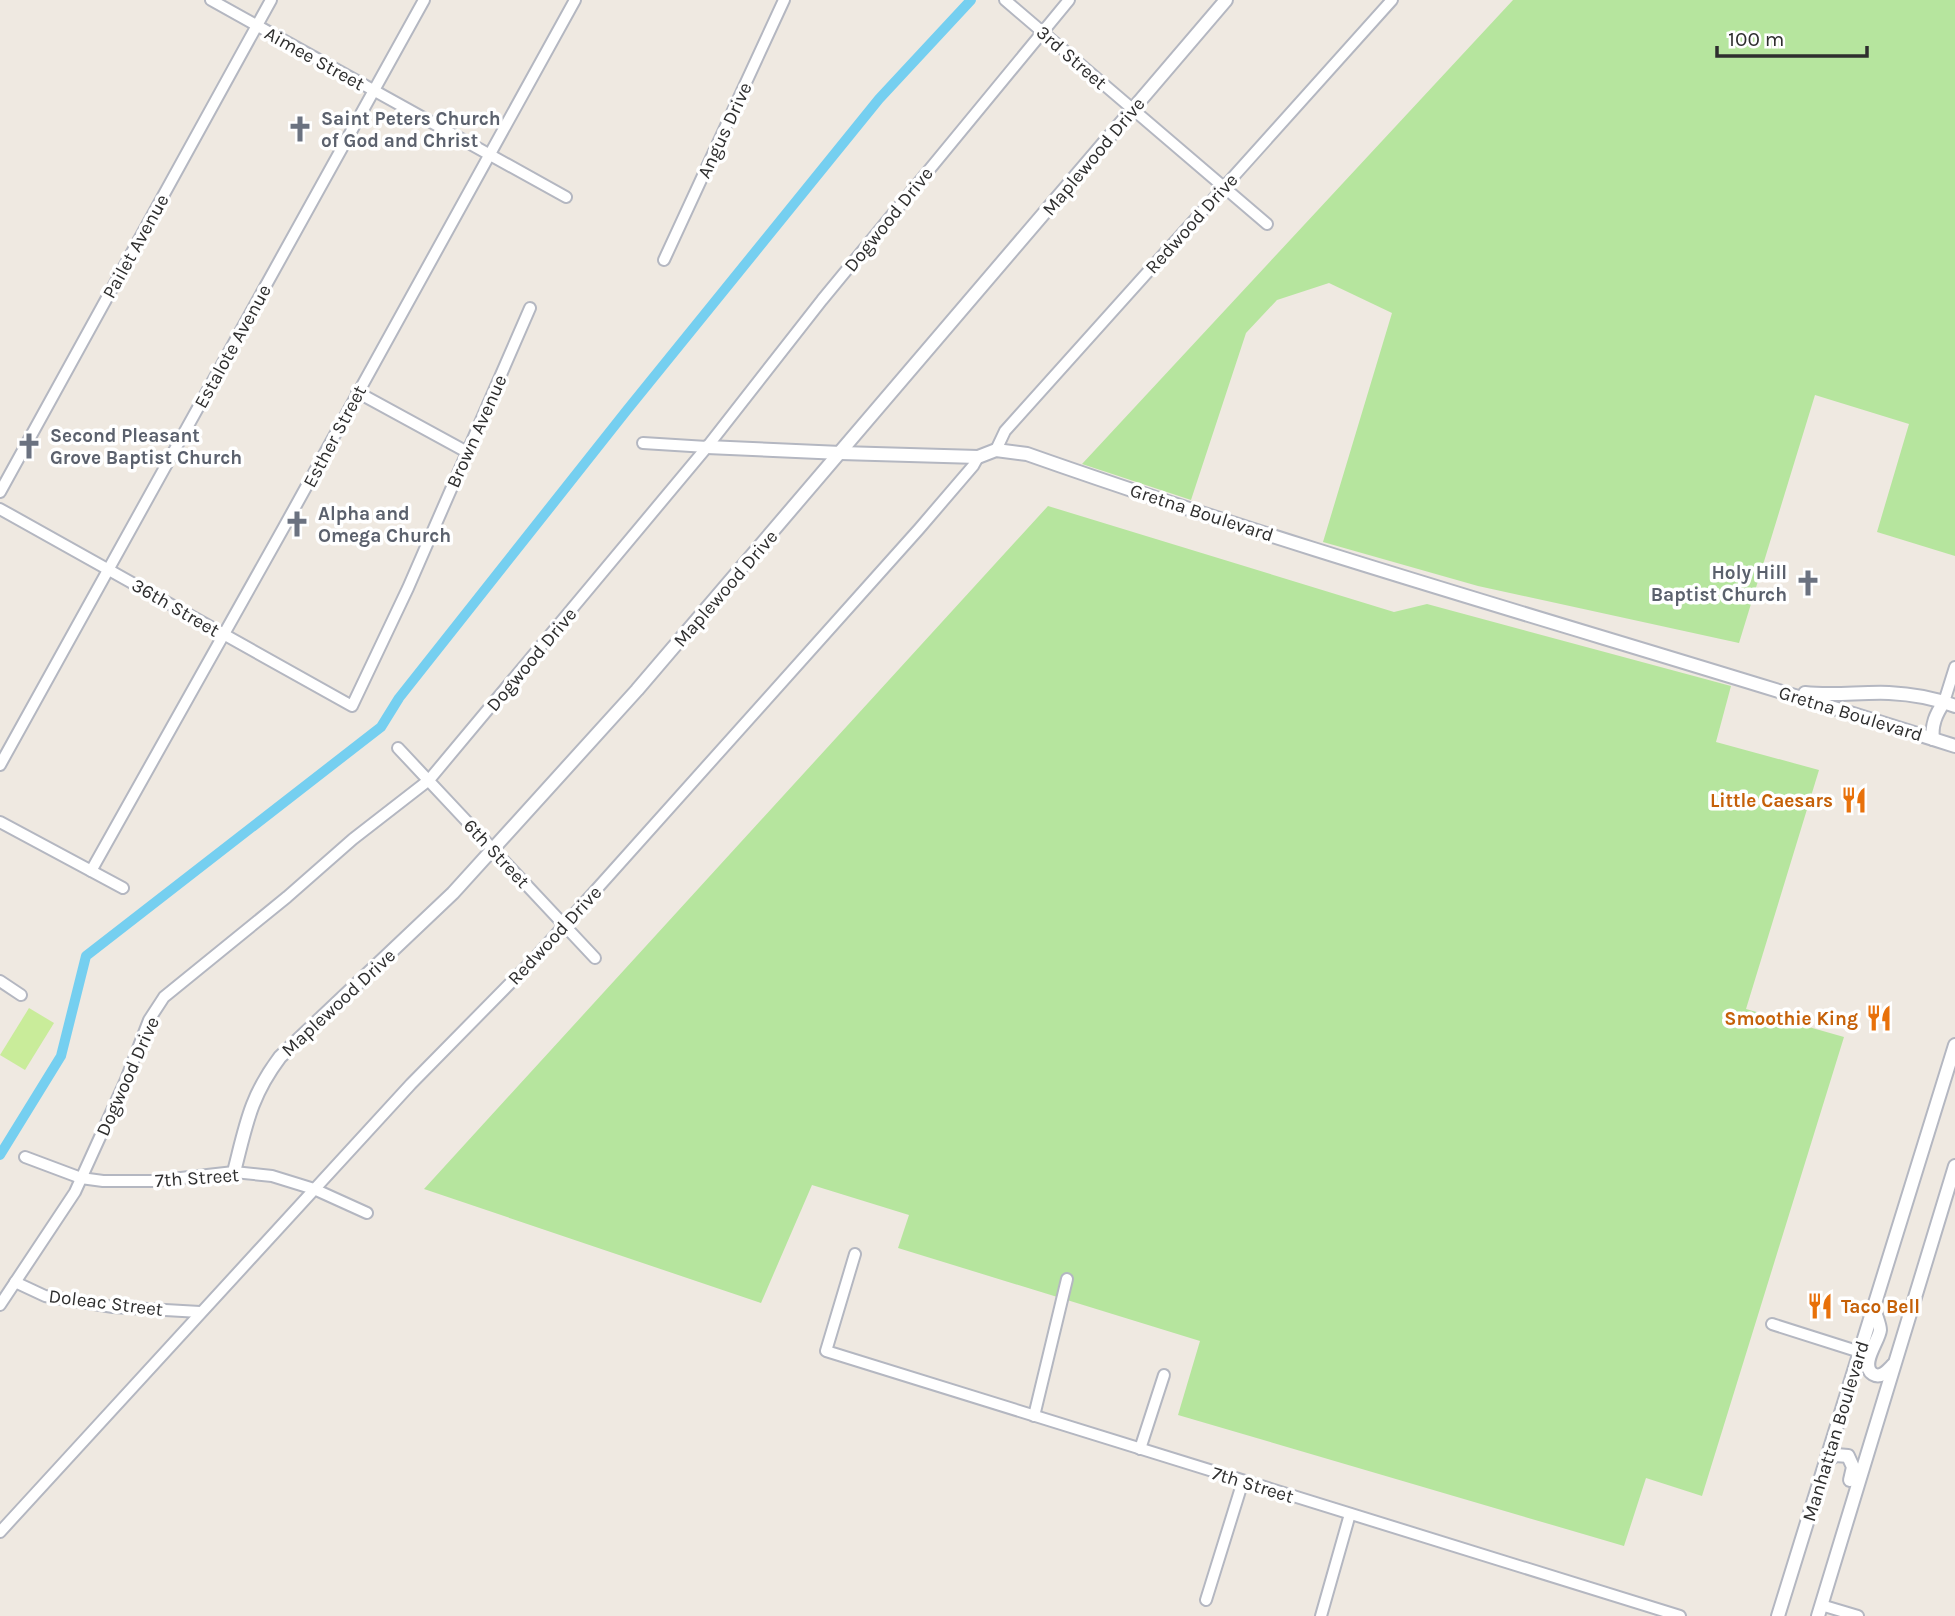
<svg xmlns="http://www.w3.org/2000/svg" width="1955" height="1616" font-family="Karla,sans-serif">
	<rect width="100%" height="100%" fill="#efe9e1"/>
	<g fill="#b6e59e">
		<polygon points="1513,0 1955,0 1955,556 1877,532 1909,424 1815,395 1739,643 1478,586 1323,542 1392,313 1329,283 1277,300 1246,333 1191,500 1082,464"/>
		<polygon points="1048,506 1394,612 1427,604 1731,686 1716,742 1819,770 1746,1009 1844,1037 1702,1496 1646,1478 1624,1546 1178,1415 1200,1341 898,1248 909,1215 812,1185 761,1303 424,1189"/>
	</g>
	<polygon fill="#c9ec9a" points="29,1008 54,1023 25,1070 0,1055"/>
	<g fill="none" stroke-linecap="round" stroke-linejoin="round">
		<polyline stroke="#75cff0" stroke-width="10" points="0,1155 61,1056 86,956 381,727 399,698 627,410 879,99 971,0"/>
		<g stroke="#b4b7c1" stroke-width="14">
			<g id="minor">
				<polyline points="211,0 566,197"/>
				<polyline points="1005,0 1267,224"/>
				<polyline points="664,260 784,0"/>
				<polyline points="357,392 467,452"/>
				<polyline points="643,443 707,447"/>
				<polyline points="996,450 1005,431 1392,0"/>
				<polyline points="0,492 271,0"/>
				<polyline points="0,509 352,706 408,588 530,308"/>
				<polyline points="1944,702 1955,667"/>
				<polyline points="398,748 595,958"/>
				<polyline points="0,765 424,0"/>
				<polyline points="0,822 123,888"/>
				<polyline points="91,871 284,527 575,0"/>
				<polyline points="0,981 21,995"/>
				<polyline points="25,1157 81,1178 103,1181 154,1181 234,1172 272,1176 314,1189 367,1213"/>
				<polyline points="855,1254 826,1351 1680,1616"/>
				<polyline points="15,1282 45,1296 113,1307 200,1312"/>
				<polyline points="0,1305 75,1192 125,1082 149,1020 164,997 287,897 353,839 429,780 707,447 822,300 1069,0"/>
				<polyline points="1772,1324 1860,1352"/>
				<polyline points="1034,1416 1067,1279"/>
				<polyline points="1140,1449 1164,1375"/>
				<polyline points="0,1532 411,1084 535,958 919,529 973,466 978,457"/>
				<polyline points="1206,1600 1243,1481"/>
				<polyline points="1821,1605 1858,1616"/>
				<polyline points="1321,1616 1350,1514"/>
			</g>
		</g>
		<g stroke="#b4b7c1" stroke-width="16">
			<g id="tertiary">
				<path d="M 707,447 L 841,453 L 978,457 L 996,450 L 1027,454 C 1333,562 1646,647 1955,746"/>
				<path d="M 1805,693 C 1833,696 1861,692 1889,693 C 1911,694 1934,698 1955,706"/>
				<path d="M 1933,739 C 1931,725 1936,714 1944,702"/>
				<path d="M 234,1172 C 246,1125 250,1097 280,1057 L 453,893 L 637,690 L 1226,0"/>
				<path d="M 1874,1308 C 1875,1314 1880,1324 1880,1330 C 1879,1341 1859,1365 1873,1374 C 1881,1379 1888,1370 1893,1365"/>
				<polyline points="1826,1461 1836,1455 1848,1456 1853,1467 1850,1480"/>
				<polyline points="1778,1616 1955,1045"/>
				<polyline points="1818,1616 1955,1166"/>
			</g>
		</g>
		<use href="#minor" stroke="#fff" stroke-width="10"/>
		<use href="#tertiary" stroke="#fff" stroke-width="12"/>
	</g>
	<defs>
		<g id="church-bare" transform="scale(2.1)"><path d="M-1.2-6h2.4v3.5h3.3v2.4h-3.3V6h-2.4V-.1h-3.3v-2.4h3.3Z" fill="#6b7280" stroke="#fff" stroke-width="2.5" paint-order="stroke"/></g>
		<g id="restaurant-bare" transform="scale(2.1)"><path d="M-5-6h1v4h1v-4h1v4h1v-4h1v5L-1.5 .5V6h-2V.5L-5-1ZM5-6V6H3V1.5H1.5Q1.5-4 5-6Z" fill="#e8710a" stroke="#fff" stroke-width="2.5" paint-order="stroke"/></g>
	</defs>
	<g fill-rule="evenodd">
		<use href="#church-bare" x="300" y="129"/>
		<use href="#church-bare" x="29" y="446"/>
		<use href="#church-bare" x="297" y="524"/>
		<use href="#church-bare" x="1808" y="583"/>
		<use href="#restaurant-bare" x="1854" y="800"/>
		<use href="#restaurant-bare" x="1879" y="1018"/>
		<use href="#restaurant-bare" x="1820" y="1306"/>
	</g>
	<g text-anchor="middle" stroke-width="7" stroke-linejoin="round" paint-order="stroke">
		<g font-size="19" fill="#2e2e2e" stroke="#fff">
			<text transform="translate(1072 57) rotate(41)" y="7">3rd Street</text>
			<text transform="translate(315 58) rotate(29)" y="7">Aimee Street</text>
			<text transform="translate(724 130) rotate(-65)" y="7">Angus Drive</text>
			<text transform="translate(1093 156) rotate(-50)" y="7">Maplewood Drive</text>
			<text transform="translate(888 219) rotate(-51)" y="7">Dogwood Drive</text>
			<text transform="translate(1191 223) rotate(-48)" y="7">Redwood Drive</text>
			<text transform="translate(135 246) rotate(-61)" y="7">Pailet Avenue</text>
			<text transform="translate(232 346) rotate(-61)" y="7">Estalote Avenue</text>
			<text transform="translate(476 431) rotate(-66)" y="7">Brown Avenue</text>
			<text transform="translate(334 436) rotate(-62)" y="7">Esther Street</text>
			<text transform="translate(1202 512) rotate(18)" y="7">Gretna Boulevard</text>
			<text transform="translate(725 588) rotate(-49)" y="7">Maplewood Drive</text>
			<text transform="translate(176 607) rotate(30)" y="7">36th Street</text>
			<text transform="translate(531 659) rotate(-50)" y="7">Dogwood Drive</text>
			<text transform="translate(1851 713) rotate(17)" y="7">Gretna Boulevard</text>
			<text transform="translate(497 853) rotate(47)" y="7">6th Street</text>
			<text transform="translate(554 935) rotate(-47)" y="7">Redwood Drive</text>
			<text transform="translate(338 1002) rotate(-43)" y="7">Maplewood Drive</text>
			<text transform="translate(127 1076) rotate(-66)" y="7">Dogwood Drive</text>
			<text transform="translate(197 1177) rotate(-4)" y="7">7th Street</text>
			<text transform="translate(106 1302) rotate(7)" y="7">Doleac Street</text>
			<text transform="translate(1835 1431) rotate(-73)" y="7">Manhattan Boulevard</text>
			<text transform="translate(1253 1484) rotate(17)" y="7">7th Street</text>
		</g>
		<g font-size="19" font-weight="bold" fill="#5b616d" stroke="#fff" text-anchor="start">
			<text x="321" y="125">Saint Peters Church<tspan x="321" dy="22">of God and Christ</tspan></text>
			<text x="50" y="442">Second Pleasant<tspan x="50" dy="22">Grove Baptist Church</tspan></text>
			<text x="318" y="520">Alpha and<tspan x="318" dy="22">Omega Church</tspan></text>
			<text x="1787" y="579" text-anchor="end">Holy Hill<tspan x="1787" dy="22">Baptist Church</tspan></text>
		</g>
		<g font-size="19" font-weight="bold" fill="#c56008" stroke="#fff" text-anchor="end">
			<text x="1833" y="807">Little Caesars</text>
			<text x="1858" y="1025">Smoothie King</text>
			<text x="1841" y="1313" text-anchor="start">Taco Bell</text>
		</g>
	</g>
	<path d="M1717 46v10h150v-10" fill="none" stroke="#2e2e2e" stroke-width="3.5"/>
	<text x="1728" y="46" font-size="21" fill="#2e2e2e" stroke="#ffffff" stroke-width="5" paint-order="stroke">100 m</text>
</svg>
